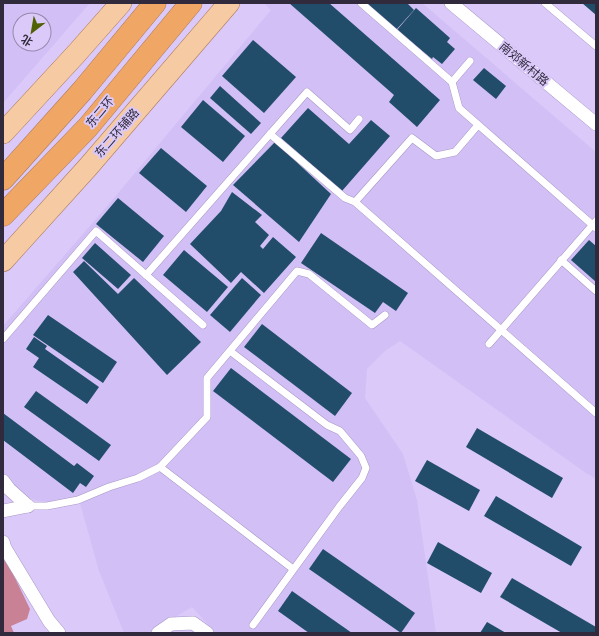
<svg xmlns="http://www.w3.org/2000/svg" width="599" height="636" font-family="Raleway,'Noto Sans SC',sans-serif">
	<rect width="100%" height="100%" fill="#dac9f9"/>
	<g fill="#d2bff6" fill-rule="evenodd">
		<path d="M 3,3 L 90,3 L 3,103 ZM 20,20 L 44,20 L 44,44 L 20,44 Z"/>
		<polygon points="264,3 422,3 596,152 596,479 586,473 400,341 385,351 367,369 365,398 403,454 417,500 436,633 216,633 192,607 148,633 124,633 99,571 78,496 51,502 37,501 22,494 3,475 3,326 109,204 271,10"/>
	</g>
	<polygon fill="#c98196" points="3,553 30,609 27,619 11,626 14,633 3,633"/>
	<g fill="#224d6a">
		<polygon points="289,3 329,3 440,100 417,127 389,102 394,95"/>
		<polygon points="365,3 407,3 414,10 396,30"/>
		<polygon points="582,3 596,3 596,15"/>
		<polygon points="416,8 450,38 447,42 455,49 442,64 433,57 432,59 397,30"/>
		<polygon points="253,40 296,77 264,113 222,76"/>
		<polygon points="484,68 506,86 496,99 473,80"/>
		<polygon points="220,86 261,123 251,134 210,98"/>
		<polygon points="203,100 245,136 223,162 181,127"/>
		<polygon points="308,108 349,144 371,120 390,136 342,191 281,138"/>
		<polygon points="275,142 331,194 299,242 233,185"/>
		<polygon points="161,148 207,186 186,212 139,173"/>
		<polygon points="232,192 262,215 255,222 269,235 260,246 263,249 273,237 296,257 264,293 241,272 231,283 190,244 221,211"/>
		<polygon points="118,198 164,236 143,262 96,224"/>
		<polygon points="321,233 408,293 396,311 383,302 375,313 301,263"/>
		<polygon points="589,240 596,246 596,282 571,260"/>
		<polygon points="95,243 131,275 118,289 82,258"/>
		<polygon points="184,250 228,287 207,312 163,275"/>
		<polygon points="84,261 118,294 134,278 201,342 167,375 73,272"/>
		<polygon points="242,278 261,295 230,332 210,315"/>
		<polygon points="48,315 117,362 103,383 33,335"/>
		<polygon points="262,324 352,393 335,416 244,347"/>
		<polygon points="34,337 47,346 45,349 99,387 87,404 33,367 39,358 26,349"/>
		<polygon points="231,368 351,459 333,482 213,391"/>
		<polygon points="36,391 111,445 99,461 24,407"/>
		<polygon points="3,413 74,466 77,463 94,476 86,487 80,483 73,493 3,440"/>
		<polygon points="477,428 563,478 552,498 466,447"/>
		<polygon points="427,460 480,490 469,511 415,481"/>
		<polygon points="496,496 582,547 571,566 484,516"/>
		<polygon points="438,542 492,573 481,593 427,563"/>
		<polygon points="323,549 415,613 401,633 309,569"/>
		<polygon points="512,578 596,627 595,633 562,633 500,597"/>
		<polygon points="292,591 352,633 309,633 278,611"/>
		<polygon points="487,622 506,633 480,633"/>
	</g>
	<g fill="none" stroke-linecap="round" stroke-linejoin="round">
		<g stroke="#a898c6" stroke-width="8">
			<g id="lane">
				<polyline points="361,3 452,82"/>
				<polyline points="545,3 596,46"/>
				<polyline points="470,61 452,82 459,108 596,228"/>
				<polyline points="270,134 345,198 355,202 596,413"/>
				<polyline points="355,202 412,138 436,156 455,152 478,125"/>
				<polyline points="561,260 596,291"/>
				<polyline points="146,275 307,92 350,130 359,119"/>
				<polyline points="3,339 96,231 203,325"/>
				<polyline points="489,344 596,221"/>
				<polyline points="230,351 327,425 340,431 361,456 366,468 362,478 339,507 253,625"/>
				<polyline points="160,467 293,569"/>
				<polyline points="28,506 47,506 78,500 109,487 138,478 160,467 207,417 207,378 297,271 309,274 372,325 385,315"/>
			</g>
		</g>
		<g stroke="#a898c6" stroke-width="14">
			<g id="street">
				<polyline points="451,3 596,124"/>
				<polyline points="3,481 9,489 28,506"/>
				<polyline points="3,511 28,506"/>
				<polyline points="3,542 5,548 49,621 59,633"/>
				<polyline points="158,633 171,624 193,623 207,633"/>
			</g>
		</g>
		<g stroke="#ad7b57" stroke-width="22">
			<g id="primary">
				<polyline points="3,133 76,54 121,3"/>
				<polyline points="3,261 88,167 229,3"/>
			</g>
		</g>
		<g stroke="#ad7b57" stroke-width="23">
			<g id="highway">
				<polyline points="3,179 82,91 155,3"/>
				<polyline points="3,215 88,127 191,3"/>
			</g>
		</g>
		<use href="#lane" stroke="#fff" stroke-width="7"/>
		<use href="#street" stroke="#fff" stroke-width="13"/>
		<use href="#primary" stroke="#f6caa3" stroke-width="21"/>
		<use href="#highway" stroke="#f0a665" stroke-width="22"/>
	</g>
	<g text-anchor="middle" stroke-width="4" stroke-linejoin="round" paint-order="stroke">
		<g font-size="12" fill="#302a3c" stroke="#dac9f9">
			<text transform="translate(524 64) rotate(40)" y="4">南郊新村路</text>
			<text transform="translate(100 112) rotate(-50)" y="4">东二环</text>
			<text transform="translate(117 133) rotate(-49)" y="4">东二环辅路</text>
		</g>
	</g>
	<rect width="599" height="636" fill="none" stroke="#302a3c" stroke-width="8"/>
	<g transform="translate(32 32) rotate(211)"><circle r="19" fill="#dac9f9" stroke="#9689ad"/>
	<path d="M0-3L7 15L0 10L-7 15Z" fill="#506105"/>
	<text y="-6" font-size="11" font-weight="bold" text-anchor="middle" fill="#302a3c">北</text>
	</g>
</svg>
